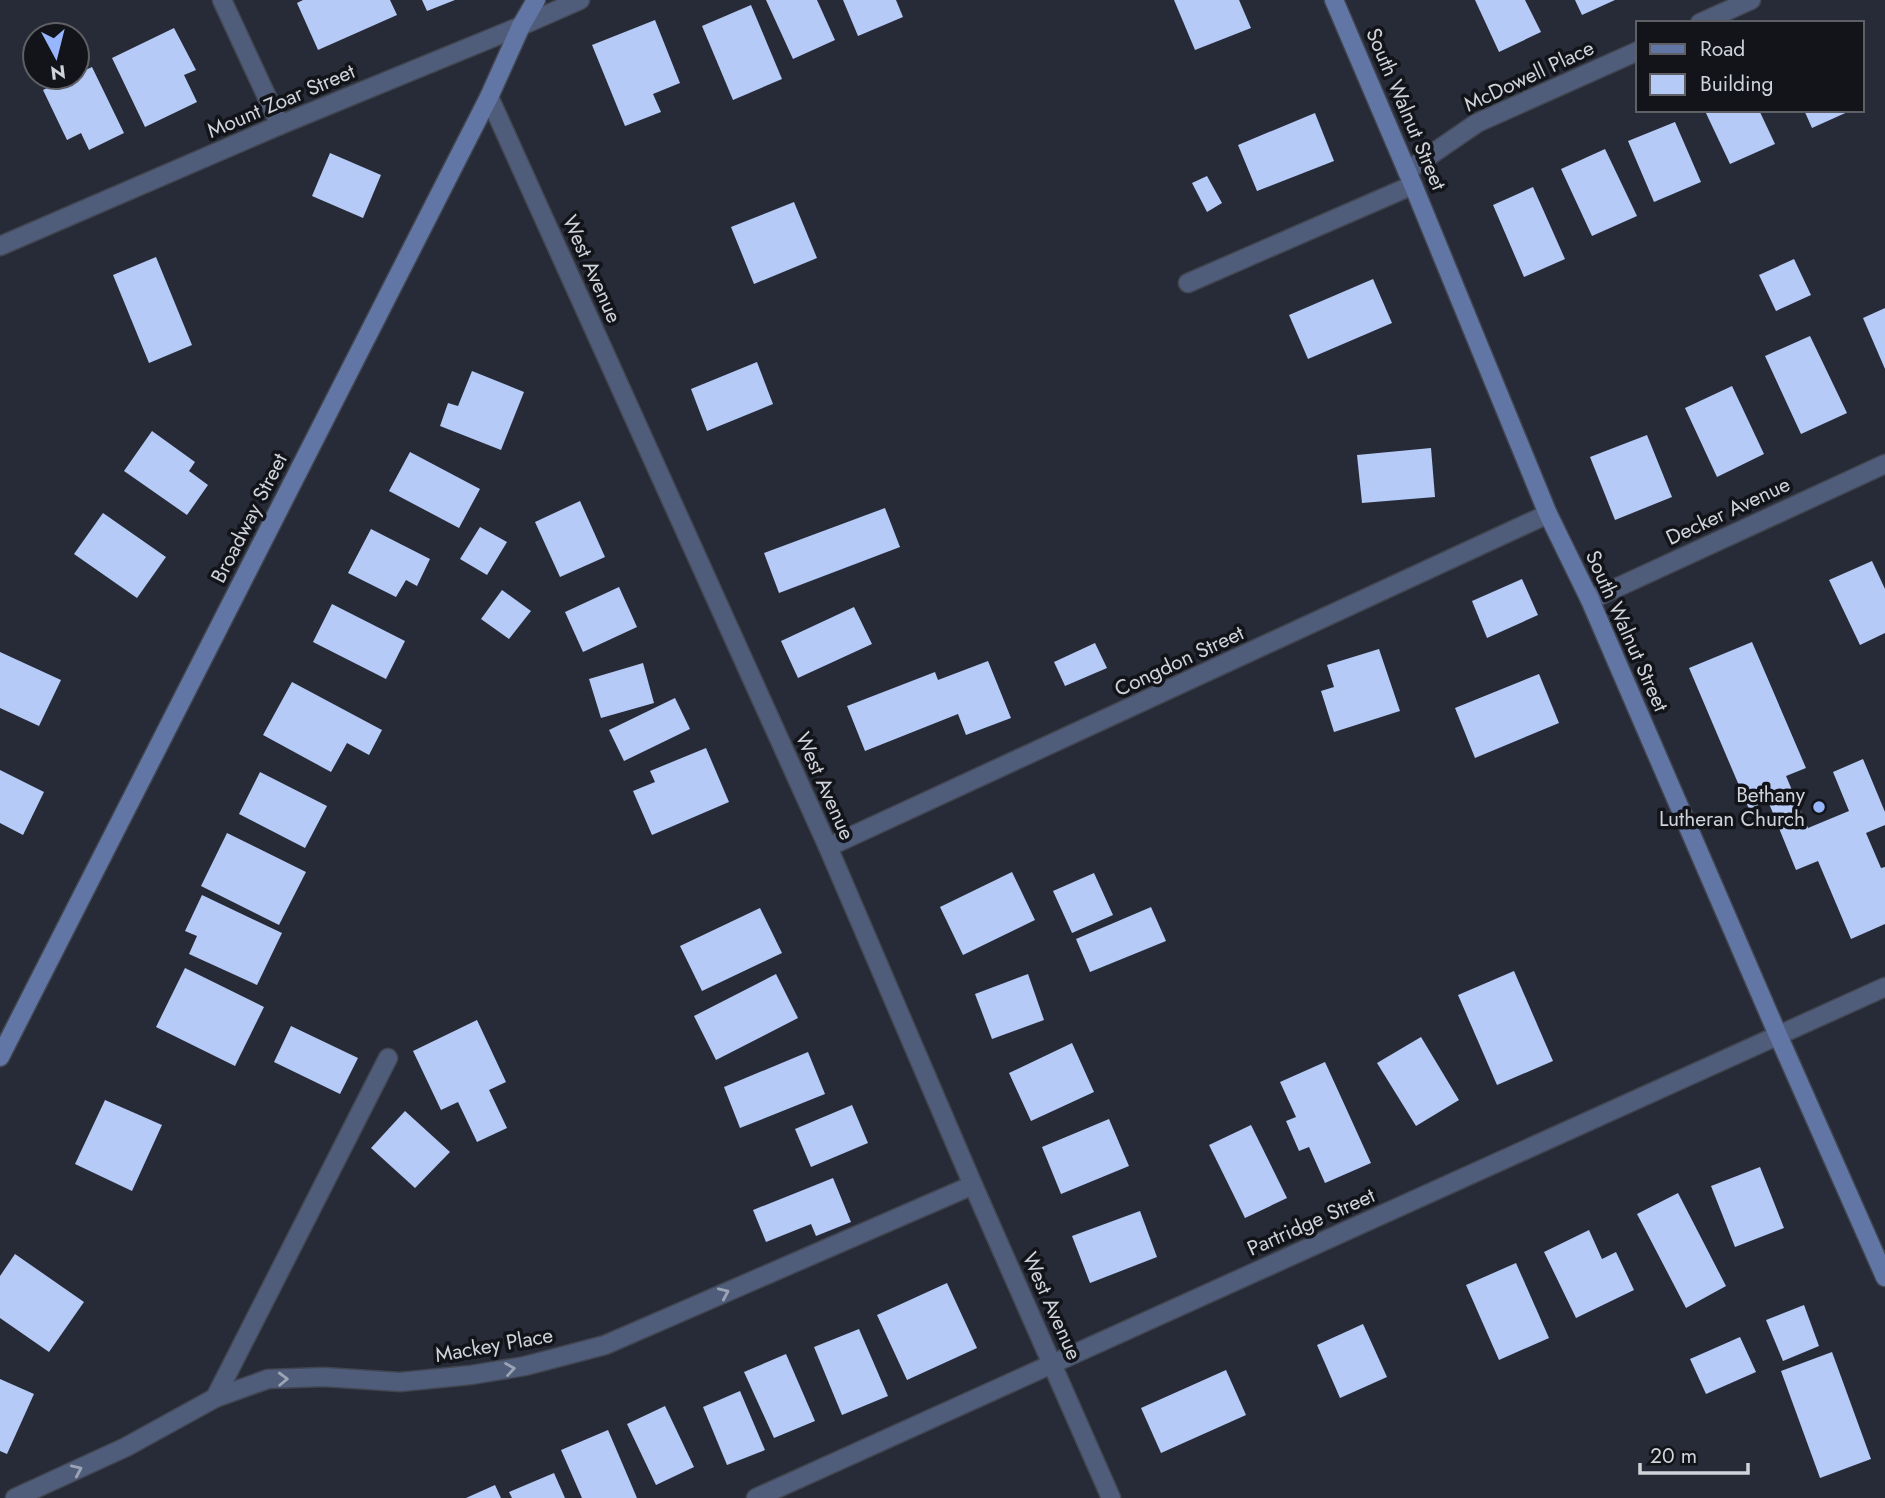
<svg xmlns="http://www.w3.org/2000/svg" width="1885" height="1498" font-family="Jost,sans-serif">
	<rect width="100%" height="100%" fill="#262b37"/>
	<g fill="#b6caf8">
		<polygon points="303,0 390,0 397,15 318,50 297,3"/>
		<polygon points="422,0 455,0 427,11"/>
		<polygon points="766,0 817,0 835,40 793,59"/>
		<polygon points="843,0 896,0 903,17 858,36"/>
		<polygon points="1174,0 1239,0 1251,28 1195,50"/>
		<polygon points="1475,0 1525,0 1541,32 1499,52"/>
		<polygon points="1575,0 1615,0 1582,15"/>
		<polygon points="751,5 782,79 733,100 702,26"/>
		<polygon points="655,20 680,83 653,94 661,112 625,126 592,45"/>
		<polygon points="174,28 196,70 184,75 197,102 145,127 112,58"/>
		<polygon points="92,67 124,133 89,150 81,133 67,140 43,90 70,77 77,77 77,74"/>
		<polygon points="1708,110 1759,110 1775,144 1730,164 1705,111"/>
		<polygon points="1804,110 1852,110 1812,128"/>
		<polygon points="1315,113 1334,161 1257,191 1238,145"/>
		<polygon points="1675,122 1701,182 1654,202 1628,141"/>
		<polygon points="1605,149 1637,216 1592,236 1561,169"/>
		<polygon points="330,153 381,175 363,218 312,196"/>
		<polygon points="1207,176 1222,203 1207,212 1192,183"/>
		<polygon points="1533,187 1565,259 1524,277 1493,205"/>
		<polygon points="794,202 817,258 754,284 731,227"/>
		<polygon points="156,257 192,345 149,363 113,275"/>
		<polygon points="1794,259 1811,295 1776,311 1759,275"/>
		<polygon points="1373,279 1392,323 1308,359 1289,315"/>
		<polygon points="1885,308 1885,369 1863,318"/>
		<polygon points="1810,336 1847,413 1801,434 1765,356"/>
		<polygon points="757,362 773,404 707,431 691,389"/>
		<polygon points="472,371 524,392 501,450 440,426 448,403 458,406"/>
		<polygon points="1732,386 1764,454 1717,477 1685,408"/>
		<polygon points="152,431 195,462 189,471 208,485 187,515 124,471"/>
		<polygon points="1647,435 1672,497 1615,520 1590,457"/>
		<polygon points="1431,448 1435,497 1362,503 1357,455"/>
		<polygon points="410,452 480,489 459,528 389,491"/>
		<polygon points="580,501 605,557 560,577 535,522"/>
		<polygon points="885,508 900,547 779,593 764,553"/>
		<polygon points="103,513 166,557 137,598 74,554"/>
		<polygon points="480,527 507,542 487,575 460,559"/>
		<polygon points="371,529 430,559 417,586 406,580 396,597 348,573"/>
		<polygon points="1872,561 1885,589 1885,633 1860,645 1829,580"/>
		<polygon points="1522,579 1538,615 1487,638 1472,601"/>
		<polygon points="619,587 637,627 583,652 565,612"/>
		<polygon points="502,590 531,611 509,639 481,619"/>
		<polygon points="332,604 405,641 386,679 313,642"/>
		<polygon points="854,607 872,644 798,678 781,641"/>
		<polygon points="1752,642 1806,768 1786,776 1808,828 1849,811 1833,772 1863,759 1885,812 1885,825 1866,833 1881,868 1885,867 1885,924 1851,939 1818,861 1796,870 1768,801 1749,809 1689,668"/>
		<polygon points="1095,643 1107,668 1065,686 1054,662"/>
		<polygon points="1379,649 1400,711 1334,732 1321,691 1334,687 1327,665"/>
		<polygon points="0,652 61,680 39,726 0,708"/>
		<polygon points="988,661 1011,718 966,735 958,714 865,751 847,706 935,672 938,680"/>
		<polygon points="643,663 654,703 601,718 589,679"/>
		<polygon points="1539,674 1559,723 1475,758 1455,708"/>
		<polygon points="292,682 382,730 369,755 347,743 331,772 263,735"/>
		<polygon points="675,698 690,729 624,761 609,730"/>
		<polygon points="706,748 729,802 652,835 633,791 655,782 650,771"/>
		<polygon points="0,770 44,792 23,835 0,823"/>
		<polygon points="260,772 327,806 305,848 239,814"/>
		<polygon points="227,833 306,872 279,925 201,886"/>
		<polygon points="1012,872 1035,920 963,955 940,907"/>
		<polygon points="1094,873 1113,915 1072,933 1053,891"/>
		<polygon points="202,895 282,933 257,985 189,954 197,936 185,931"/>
		<polygon points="1151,907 1166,941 1090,972 1076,939"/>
		<polygon points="760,908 782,953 702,991 680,946"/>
		<polygon points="185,968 264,1007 235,1066 156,1027"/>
		<polygon points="1514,971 1553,1061 1497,1085 1458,995"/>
		<polygon points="776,974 798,1018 716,1060 694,1016"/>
		<polygon points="1028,974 1044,1020 992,1039 975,994"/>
		<polygon points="477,1020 506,1082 489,1090 507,1128 477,1142 458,1102 441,1110 413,1051"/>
		<polygon points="291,1026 358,1058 340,1094 274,1062"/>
		<polygon points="1421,1037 1459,1100 1416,1126 1377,1063"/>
		<polygon points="1072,1043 1094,1092 1031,1121 1009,1073"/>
		<polygon points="808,1052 825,1094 740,1128 724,1087"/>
		<polygon points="1325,1062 1371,1163 1325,1183 1309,1147 1299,1151 1286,1121 1296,1117 1280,1082"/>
		<polygon points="105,1100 162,1125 132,1191 75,1164"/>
		<polygon points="852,1105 868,1143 811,1167 795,1129"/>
		<polygon points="405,1111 450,1152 415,1188 371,1148"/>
		<polygon points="1109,1119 1129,1166 1061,1194 1042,1147"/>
		<polygon points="1251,1125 1287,1198 1245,1218 1209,1145"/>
		<polygon points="1760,1167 1784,1228 1735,1247 1711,1186"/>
		<polygon points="833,1178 851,1222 816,1236 811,1224 766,1242 753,1210"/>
		<polygon points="1678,1193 1726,1286 1686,1308 1637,1214"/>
		<polygon points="1140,1211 1157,1257 1090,1283 1072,1236"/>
		<polygon points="1589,1230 1602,1259 1616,1252 1634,1290 1576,1318 1544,1252"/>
		<polygon points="15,1254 84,1302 49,1352 0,1318 0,1276"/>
		<polygon points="1516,1263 1549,1338 1499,1360 1466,1285"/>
		<polygon points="947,1283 977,1348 907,1380 877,1315"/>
		<polygon points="1804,1305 1819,1346 1783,1361 1766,1320"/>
		<polygon points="1363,1324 1387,1377 1340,1398 1317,1345"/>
		<polygon points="859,1329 888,1396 842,1415 814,1347"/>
		<polygon points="1740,1337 1756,1372 1706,1394 1690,1359"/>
		<polygon points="1832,1352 1871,1459 1820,1478 1781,1371"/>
		<polygon points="786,1354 815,1421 774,1438 744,1372"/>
		<polygon points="1226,1370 1246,1415 1161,1453 1141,1408"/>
		<polygon points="0,1379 34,1394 7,1454 0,1451"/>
		<polygon points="740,1391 765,1450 727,1465 703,1407"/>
		<polygon points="665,1406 694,1467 656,1485 627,1424"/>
		<polygon points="608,1430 637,1498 582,1498 561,1450"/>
		<polygon points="554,1473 565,1498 512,1498 509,1492"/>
		<polygon points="495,1485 501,1498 466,1498"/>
	</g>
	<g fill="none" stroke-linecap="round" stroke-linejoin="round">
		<g stroke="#414651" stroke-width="21">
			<polyline id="lane" points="215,1398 388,1058"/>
		</g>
		<g stroke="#414651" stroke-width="21">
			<g id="street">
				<polyline points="222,0 280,125"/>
				<polyline points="1700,23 1751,0"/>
				<polyline points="489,97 828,847 973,1185 1111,1498"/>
				<polyline points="1407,171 1477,123 1638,51"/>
				<polyline points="0,246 280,125 521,26 580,0"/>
				<polyline points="1188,283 1413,185"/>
				<polyline points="1590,600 1885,464"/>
				<polyline points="828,847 1548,514"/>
				<polyline points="15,1498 126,1447 215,1398 268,1379 324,1377 400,1382 471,1375 525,1366 605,1345 973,1185"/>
				<polyline points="756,1498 1885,987"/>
			</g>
		</g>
		<g stroke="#414651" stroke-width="21">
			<g id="secondary">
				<polyline points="1334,0 1413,185 1548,514 1590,600 1778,1035 1885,1277"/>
				<polyline points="0,1057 489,97 521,26 536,0"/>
			</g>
		</g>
		<use href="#lane" stroke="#4f5c7a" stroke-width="18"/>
		<use href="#street" stroke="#4f5c7a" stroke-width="18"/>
		<use href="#secondary" stroke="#6276a5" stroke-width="18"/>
	</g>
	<defs><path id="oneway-chevron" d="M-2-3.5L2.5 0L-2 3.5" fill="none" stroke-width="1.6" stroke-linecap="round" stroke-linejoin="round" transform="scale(1.75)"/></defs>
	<g stroke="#9ca3b4">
		<use href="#oneway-chevron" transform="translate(724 1293) rotate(-24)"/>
		<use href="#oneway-chevron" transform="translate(510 1369) rotate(-9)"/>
		<use href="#oneway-chevron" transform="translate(283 1379) rotate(-2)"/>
		<use href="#oneway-chevron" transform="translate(77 1470) rotate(-24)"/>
	</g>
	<circle fill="#97b6fd" stroke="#121419" stroke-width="2.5" cx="1819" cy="807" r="7"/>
	<g text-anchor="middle" stroke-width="7" stroke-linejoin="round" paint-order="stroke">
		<g font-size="21" fill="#cfd3da" stroke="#121419">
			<text transform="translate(1529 76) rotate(-25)" y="7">McDowell Place</text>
			<text transform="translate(281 101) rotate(-23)" y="7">Mount Zoar Street</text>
			<text transform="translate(1406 109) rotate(67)" y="7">South Walnut Street</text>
			<text transform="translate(592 269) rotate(66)" y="7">West Avenue</text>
			<text transform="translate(1728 511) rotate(-25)" y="7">Decker Avenue</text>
			<text transform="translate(249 518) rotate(-63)" y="7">Broadway Street</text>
			<text transform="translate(1627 631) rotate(66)" y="7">South Walnut Street</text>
			<text transform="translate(1179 661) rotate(-25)" y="7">Congdon Street</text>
			<text transform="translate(825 786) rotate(66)" y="7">West Avenue</text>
			<text transform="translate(1311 1222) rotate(-24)" y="7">Partridge Street</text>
			<text transform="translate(1052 1306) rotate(66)" y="7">West Avenue</text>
			<text transform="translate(494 1345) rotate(-10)" y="7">Mackey Place</text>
		</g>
		<g font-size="21" fill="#cfd3da" stroke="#121419" text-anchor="end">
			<text x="1805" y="802">Bethany<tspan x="1805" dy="24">Lutheran Church</tspan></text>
		</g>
	</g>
	<rect x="1636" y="21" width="228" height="91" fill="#121419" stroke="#5e6066" stroke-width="2"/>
	<rect x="1650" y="44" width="35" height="10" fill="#6276a5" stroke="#5e6066" stroke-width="2"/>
	<text x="1700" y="56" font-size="21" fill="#cfd3da">Road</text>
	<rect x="1650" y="74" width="35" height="21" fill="#b6caf8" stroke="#5e6066" stroke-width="2"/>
	<text x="1700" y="91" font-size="21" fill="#cfd3da">Building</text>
	<g transform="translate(56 56) rotate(173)"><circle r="33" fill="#121419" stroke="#5e6066" stroke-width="2"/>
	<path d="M0-5L12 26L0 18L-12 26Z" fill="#97b6fd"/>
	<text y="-10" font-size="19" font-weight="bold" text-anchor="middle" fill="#cfd3da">N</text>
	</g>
	<path d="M1640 1463v10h108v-10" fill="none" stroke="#cfd3da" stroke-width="3.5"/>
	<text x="1650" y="1463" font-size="21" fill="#cfd3da" stroke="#121419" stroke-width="5" paint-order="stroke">20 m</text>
</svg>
